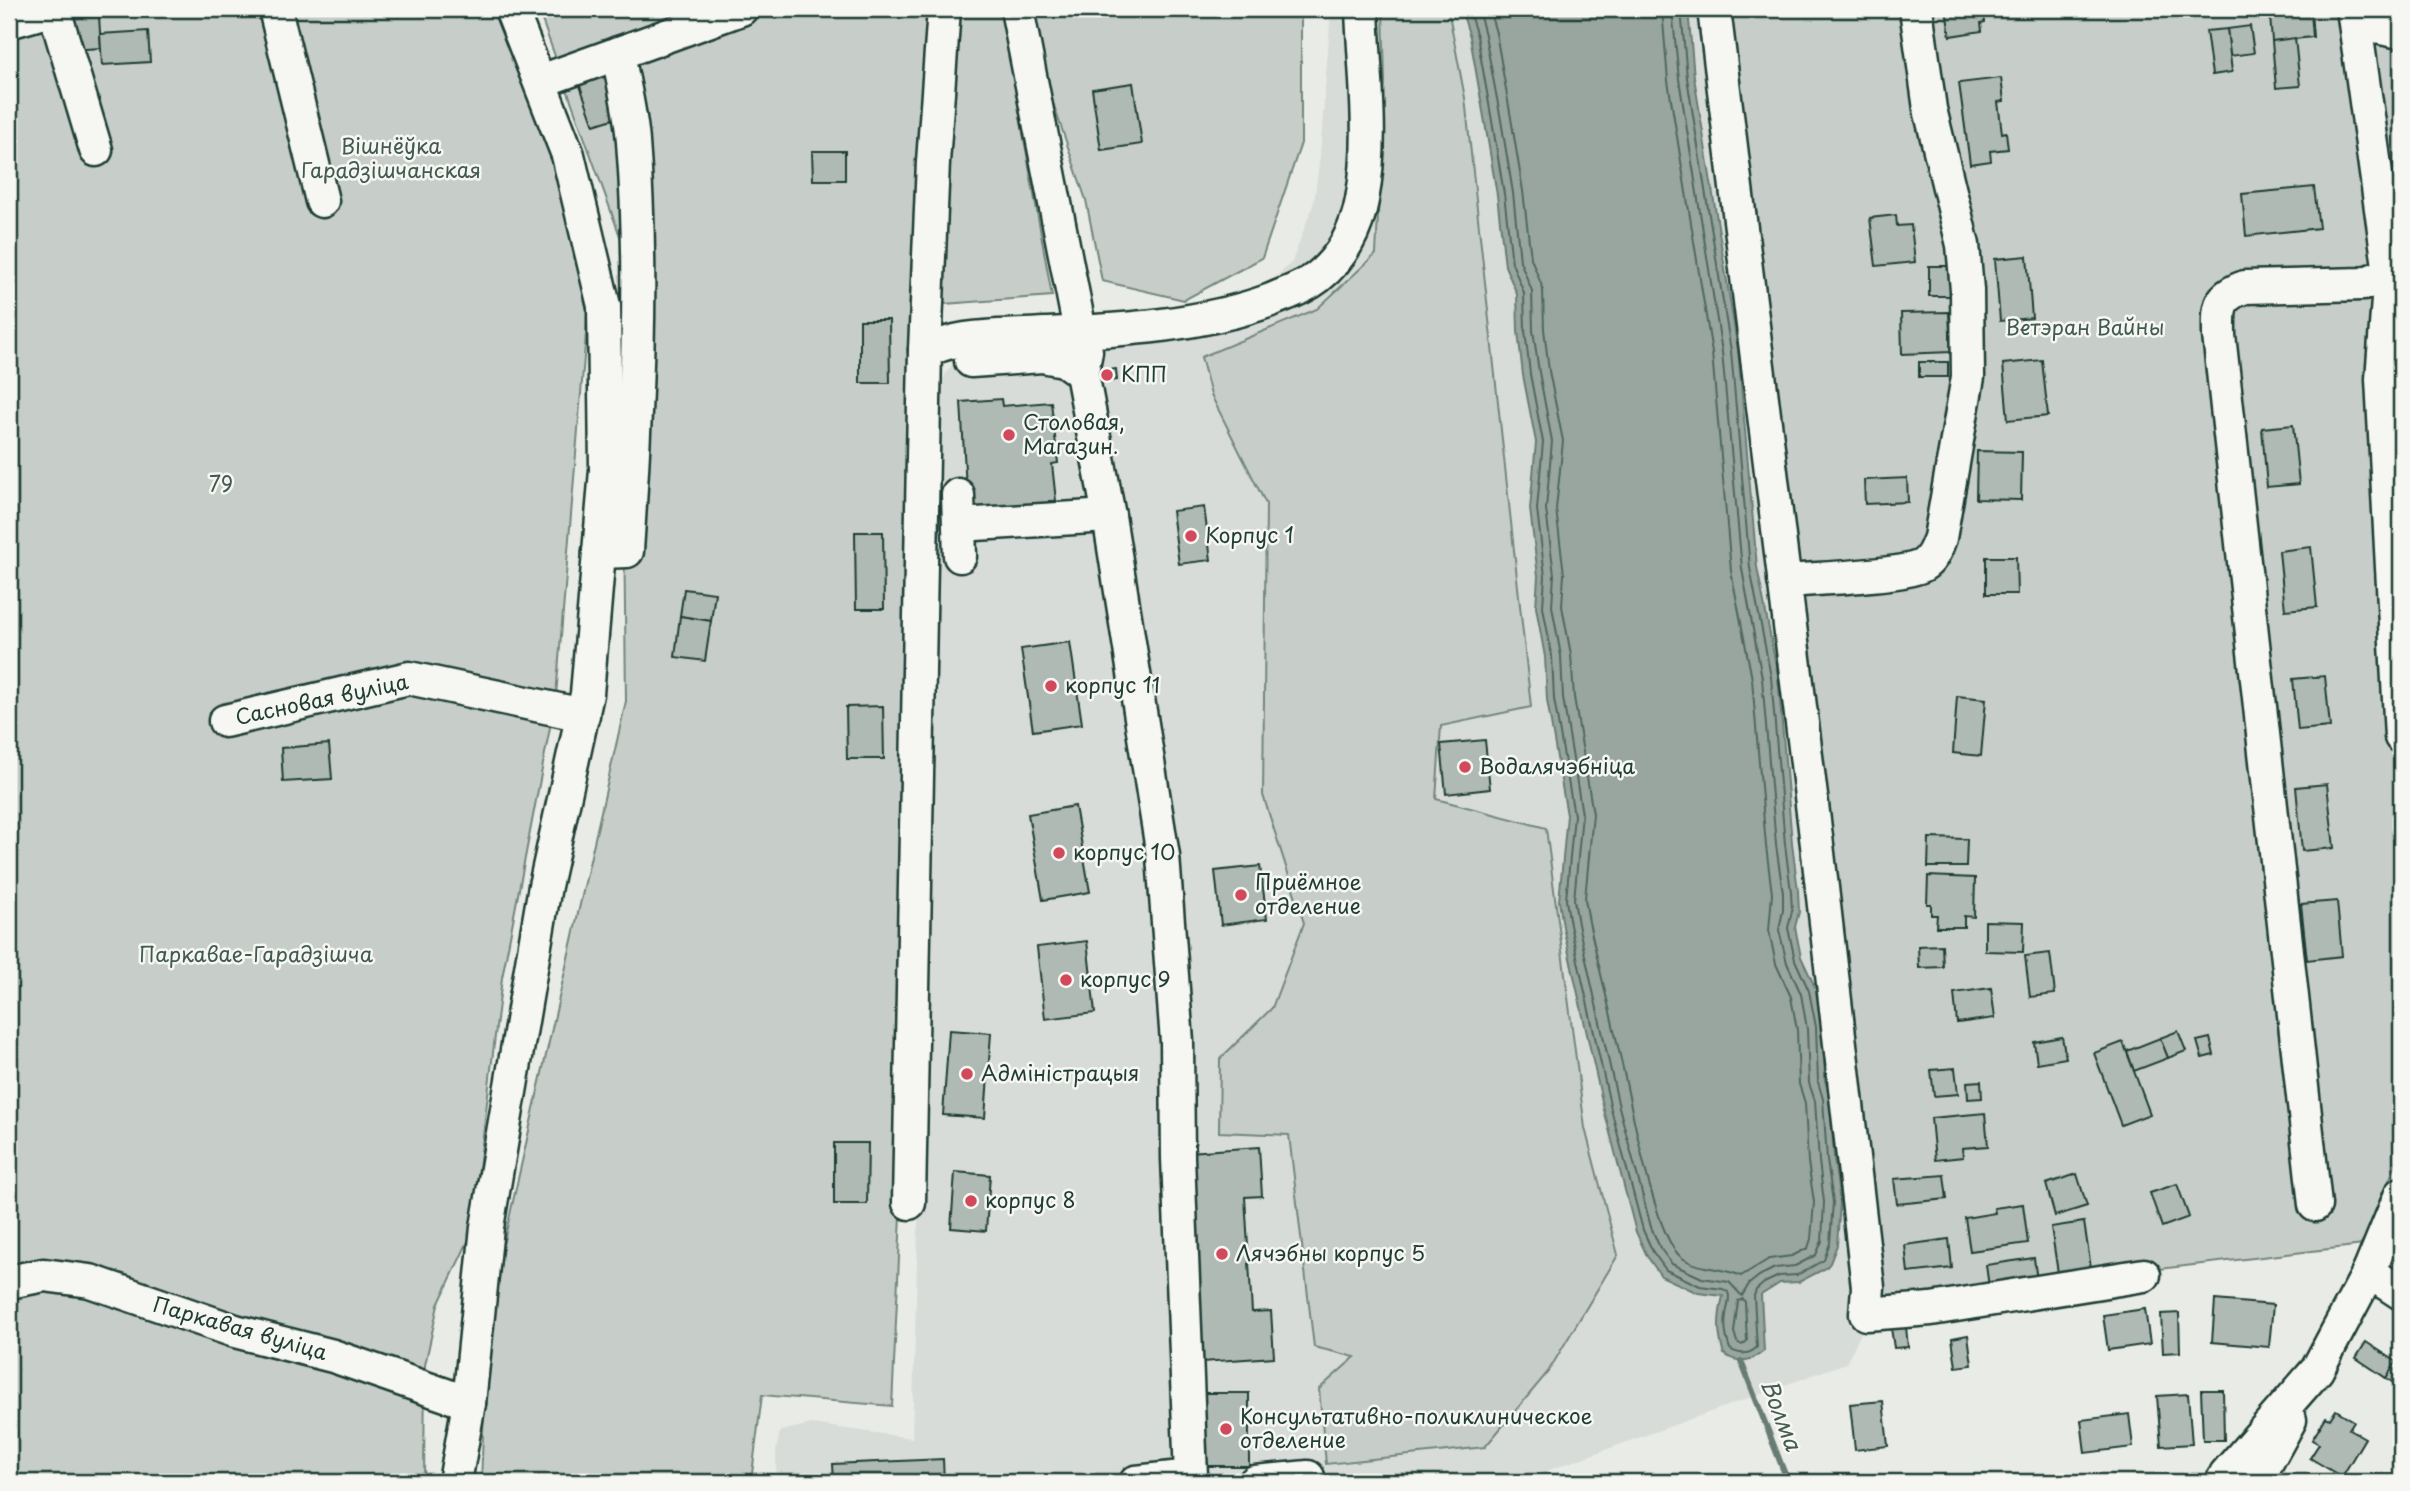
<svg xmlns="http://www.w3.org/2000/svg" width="2410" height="1491" font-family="'Playpen Sans',sans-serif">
	<rect width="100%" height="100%" fill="#e9ebe7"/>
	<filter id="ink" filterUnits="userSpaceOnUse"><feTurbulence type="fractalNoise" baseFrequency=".0143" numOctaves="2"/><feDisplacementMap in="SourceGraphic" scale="14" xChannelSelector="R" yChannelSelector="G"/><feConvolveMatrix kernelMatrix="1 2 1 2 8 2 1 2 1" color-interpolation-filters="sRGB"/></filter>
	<g filter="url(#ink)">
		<polygon fill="#d8dcd8" points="1331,9 1719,9 1802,580 1870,1315 1846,1363 1538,1474 1445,1482 776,1482 776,1451 780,1431 812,1424 912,1438 942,380 962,348 1105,319 1149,318 1266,286 1292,262 1314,202 1320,155"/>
		<g fill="#c7cec9" stroke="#73867e" stroke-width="2">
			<polygon points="9,9 498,9 559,175 581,247 587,305 586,333 556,696 502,978 471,1235 438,1305 425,1365 424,1482 9,1482"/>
			<polygon points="538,9 958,9 956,57 959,9 1001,9 1052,296 944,304 892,1406 762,1395 751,1482 481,1482 488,1312 626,701 621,239"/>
			<polygon points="1021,9 1301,9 1301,143 1262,258 1184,300 1102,281 1086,200"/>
			<polygon points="1383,9 1448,9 1465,98 1531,707 1441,726 1436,799 1546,828 1585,1128 1618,1255 1548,1372 1485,1447 1326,1464 1319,1389 1355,1357 1314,1347 1289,1135 1219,1132 1220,1059 1272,1008 1304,923 1263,795 1266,504 1211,395 1201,357 1317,309 1376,254 1385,81"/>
			<polygon points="1719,9 2401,9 2401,1151 2363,1245 2108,1275 1880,1306 1840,986 1802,580"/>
		</g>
		<path fill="#99a6a0" stroke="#687c75" stroke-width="2" d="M 1461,9 L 1688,9 L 1694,77 L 1738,350 L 1757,567 L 1778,676 L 1792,843 L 1798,891 L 1799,912 L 1795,927 L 1801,957 L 1816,989 L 1823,1026 L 1825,1081 L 1830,1097 L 1834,1159 L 1840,1202 L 1837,1245 L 1830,1263 L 1826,1268 L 1799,1282 L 1780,1283 L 1761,1295 L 1764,1351 C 1751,1362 1738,1364 1724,1354 C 1717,1333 1718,1317 1723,1296 L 1698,1293 L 1661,1276 L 1647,1256 L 1636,1232 L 1604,1110 L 1563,927 L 1559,901 L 1567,815 L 1547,700 L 1545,657 L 1536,607 L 1538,576 L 1530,509 L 1536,442 L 1523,375 L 1518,331 L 1517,294 L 1505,266 L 1497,195 L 1485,123 L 1470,37 Z"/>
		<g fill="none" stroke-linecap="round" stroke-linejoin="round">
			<g stroke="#50675f" stroke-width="2">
				<path d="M 1468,9 L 1477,36 L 1492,121 L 1504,194 L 1512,263 L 1524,293 L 1525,330 L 1530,374 L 1543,442 L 1537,509 L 1545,576 L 1543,607 L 1552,656 L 1554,699 L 1574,815 L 1566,900 L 1570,925 L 1611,1109 L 1643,1230 L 1653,1252 L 1666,1270 L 1700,1286 L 1723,1289 L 1728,1292 C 1731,1300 1727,1306 1726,1315 C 1724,1327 1726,1338 1730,1349 C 1739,1355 1750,1355 1757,1347 L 1754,1296 L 1756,1290 L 1764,1283 L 1779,1276 L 1797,1275 L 1824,1260 L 1830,1243 L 1833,1202 L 1827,1160 L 1823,1099 L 1818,1082 L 1816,1027 L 1809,991 L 1795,960 L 1788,928 L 1792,911 L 1791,892 L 1785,844 L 1771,677 L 1750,568 L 1731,351 L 1687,78 L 1681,9"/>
				<polyline points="1478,9 1485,35 1501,120 1513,193 1520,261 1532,291 1533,330 1539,372 1552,441 1546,509 1554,575 1552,606 1561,656 1563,698 1582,814 1574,900 1578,924 1619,1107 1651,1227 1660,1248 1672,1264 1702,1278 1729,1282 1742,1296 1749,1284 1759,1276 1775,1268 1795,1266 1816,1255 1822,1241 1824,1202 1819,1161 1815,1101 1809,1083 1807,1029 1801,994 1787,963 1779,930 1783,910 1783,893 1776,845 1762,678 1742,569 1722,352 1679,79 1672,9"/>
				<path d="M 1489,9 L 1496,33 L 1511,118 L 1523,191 L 1531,258 L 1543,289 L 1544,329 L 1549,371 L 1563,441 L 1556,509 L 1564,574 L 1562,606 L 1571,655 L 1574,697 L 1593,814 L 1585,899 L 1589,922 C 1600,972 1613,1023 1624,1073 C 1632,1109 1655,1237 1681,1257 C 1698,1270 1722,1267 1741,1276 L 1769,1259 L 1792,1256 L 1808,1248 L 1811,1239 L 1814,1202 L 1808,1162 L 1805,1103 L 1799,1084 L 1797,1030 L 1791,997 L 1776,964 L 1769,931 L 1772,894 L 1766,846 L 1752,679 L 1731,571 L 1712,353 L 1668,81 L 1662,9"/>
				<polygon points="1743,1299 1745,1302 1747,1341 1742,1345 1737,1342 1734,1332 1738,1301"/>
			</g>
			<polyline stroke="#687c75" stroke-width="6" points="1741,1361 1788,1482"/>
		</g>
		<g fill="#b0bab5" stroke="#1f3d34" stroke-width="2">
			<polygon points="1148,9 1169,9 1149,15"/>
			<polygon points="1946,9 1979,9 1979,12 1984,12 1985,22 1981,23 1982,31 1950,36"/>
			<polygon points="2202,9 2234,9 2234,13 2202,16"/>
			<polygon points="2311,12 2313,37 2272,41 2270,16"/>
			<polygon points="99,16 101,48 70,50 68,18"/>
			<polygon points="2250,26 2254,53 2230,56 2227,29"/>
			<polygon points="2227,29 2232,72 2212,75 2206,31"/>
			<polygon points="148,31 150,62 102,65 100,34"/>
			<polygon points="2295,38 2300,86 2276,88 2272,41"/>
			<polygon points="604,75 619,117 594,125 579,83"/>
			<polygon points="2001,78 2004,101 1998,102 2002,133 2006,132 2008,149 1990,151 1991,161 1970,164 1959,83"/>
			<polygon points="1133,83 1142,144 1101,150 1092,89"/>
			<polygon points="812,151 845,151 845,180 813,180"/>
			<polygon points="2314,187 2319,228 2246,236 2242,194"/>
			<polygon points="1896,215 1897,226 1911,225 1915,262 1876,266 1870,218"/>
			<polygon points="2027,256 2032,318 2000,321 1995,259"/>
			<polygon points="1929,266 1952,266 1953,296 1929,296"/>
			<polygon points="1949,312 1951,352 1902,354 1901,313"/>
			<polygon points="860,320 889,320 890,383 860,383"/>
			<polygon points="2042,360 2048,416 2008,420 2003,364"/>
			<rect x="1919" y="362" width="29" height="15"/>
			<polygon points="1116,369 1117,380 1097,382 1096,371"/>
			<polygon points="1001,399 1002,406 1051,402 1058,463 1052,464 1056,501 1049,501 1048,510 976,512 973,487 966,488 961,402"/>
			<polygon points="2293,425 2299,484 2267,487 2262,428"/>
			<polygon points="1977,451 2022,452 2021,500 1976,499"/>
			<polygon points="1907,478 1908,502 1865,504 1864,480"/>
			<polygon points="1204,507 1211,560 1179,564 1172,511"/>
			<polygon points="855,532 883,532 884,609 856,609"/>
			<polygon points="2311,547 2317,607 2285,610 2279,551"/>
			<polygon points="1986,557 2016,557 2017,594 1986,594"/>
			<polygon points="684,589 715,593 711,621 680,616"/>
			<polygon points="680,616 711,621 705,661 675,657"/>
			<polygon points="1070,642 1082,724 1033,731 1021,649"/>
			<polygon points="2325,676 2330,727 2298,730 2293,679"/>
			<polygon points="1957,696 1986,699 1981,756 1953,753"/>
			<polygon points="883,706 884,759 847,759 846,707"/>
			<polygon points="1485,740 1490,789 1446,794 1441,744"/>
			<polygon points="329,744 332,779 283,782 281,748"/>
			<polygon points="2327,784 2334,848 2302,851 2296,787"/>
			<polygon points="1075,806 1090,892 1043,900 1028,814"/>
			<polygon points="1929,838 1967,839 1966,867 1928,867"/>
			<polygon points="1260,866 1267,919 1221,925 1215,871"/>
			<polygon points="1928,876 1975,878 1974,917 1964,916 1964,927 1936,927 1937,915 1931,915 1931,904 1927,904"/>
			<polygon points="2337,901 2342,956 2307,960 2301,904"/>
			<polygon points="1985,921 2024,922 2023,952 1985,951"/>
			<polygon points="1087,941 1095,1013 1045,1019 1037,947"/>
			<polygon points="1942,945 1943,967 1919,968 1918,946"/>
			<polygon points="2050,953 2055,994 2030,997 2025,956"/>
			<polygon points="1991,988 1995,1018 1957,1023 1954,993"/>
			<polygon points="949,1030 991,1033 985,1118 943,1115"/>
			<polygon points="2178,1031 2186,1051 2168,1058 2160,1038"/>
			<polygon points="2062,1037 2066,1058 2037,1063 2034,1042"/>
			<polygon points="2160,1038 2168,1058 2134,1071 2127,1051"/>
			<polygon points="2210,1038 2214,1055 2202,1058 2197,1041"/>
			<polygon points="2123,1042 2150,1114 2121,1125 2094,1053"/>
			<polygon points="1955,1068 1958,1094 1934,1096 1931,1070"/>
			<polygon points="1981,1081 1982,1098 1968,1099 1967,1082"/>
			<polygon points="1985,1113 1988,1146 1962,1148 1963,1157 1935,1160 1931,1118"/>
			<polygon points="834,1143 868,1143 867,1204 834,1204"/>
			<polygon points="1259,1147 1262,1196 1245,1197 1252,1312 1271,1311 1274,1357 1202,1362 1189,1152"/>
			<polygon points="955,1172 990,1175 986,1231 951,1228"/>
			<polygon points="2077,1174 2087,1206 2055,1216 2046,1184"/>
			<polygon points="1944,1175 1947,1199 1897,1204 1894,1179"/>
			<polygon points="2177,1184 2189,1217 2162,1227 2150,1193"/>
			<polygon points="2023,1204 2028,1243 1970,1251 1965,1218 1995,1213 1994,1208"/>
			<polygon points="2084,1222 2091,1268 2058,1273 2051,1227"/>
			<polygon points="1949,1239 1952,1268 1908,1273 1905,1245"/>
			<polygon points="2034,1258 2037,1281 1989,1287 1986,1265"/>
			<polygon points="2215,1300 2273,1305 2269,1347 2212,1342"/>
			<polygon points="2145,1309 2150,1344 2108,1350 2103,1315"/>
			<polygon points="2179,1313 2180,1352 2163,1353 2161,1314"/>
			<polygon points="1906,1327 1908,1347 1894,1348 1891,1328"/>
			<polygon points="1968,1335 1972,1365 1956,1367 1952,1338"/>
			<polygon points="2366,1342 2397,1362 2386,1378 2356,1358"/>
			<polygon points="2398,1360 2401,1361 2401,1388 2386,1378"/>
			<polygon points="2201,1390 2223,1390 2224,1440 2203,1440"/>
			<rect x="1203" y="1393" width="46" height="73"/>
			<polygon points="2188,1394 2192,1444 2161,1446 2157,1396"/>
			<polygon points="1883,1401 1888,1446 1855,1450 1850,1404"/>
			<polygon points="2336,1410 2354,1421 2349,1429 2365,1438 2342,1477 2310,1458 2319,1444 2312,1440 2326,1417 2330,1419"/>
			<polygon points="2129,1414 2133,1447 2085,1453 2081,1420"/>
			<polygon points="943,1459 944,1482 834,1482 833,1464"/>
			<polygon points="1688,1479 1688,1482 1669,1482 1669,1480"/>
		</g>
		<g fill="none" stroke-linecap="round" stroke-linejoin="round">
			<g stroke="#1f3d34" stroke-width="37">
				<g id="minor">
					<polyline points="54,9 96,150"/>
					<polyline points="275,9 322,201"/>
					<polyline points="1017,9 1080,331 1086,351 1082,373 1109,516 1163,856 1177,1042 1178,1158 1191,1476 1136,1482"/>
					<polyline points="1714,9 1818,853 1868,1287 1866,1314 1931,1309 2144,1275"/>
					<polyline points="2353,9 2390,273 2382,379 2401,737"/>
					<polyline points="9,22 54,9"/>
					<polyline points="2356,23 2401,32"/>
					<polyline points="541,81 741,9"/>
					<polyline points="925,350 933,162 944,9"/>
					<polyline points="971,361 1042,356 1064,360 1082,373"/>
					<polyline points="958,495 960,556"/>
					<polyline points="959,525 1109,516"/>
					<path d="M 599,552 L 627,551 C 636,415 644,279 633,142 C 631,113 623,83 618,53"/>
					<path d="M 1784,581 C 1810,579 1905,576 1923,565 C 1933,559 1936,548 1940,538 L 1968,377 L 1967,290 L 1963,245 L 1930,109 L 1916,9"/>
					<polyline points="225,721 409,678 583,715"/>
					<path d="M 909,1203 L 925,350 C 936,347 948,342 960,340 C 988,335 1017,336 1045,334 C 1120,330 1200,326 1271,300 C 1287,293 1304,288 1318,277 C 1342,258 1357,229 1362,200 C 1374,138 1364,71 1362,9"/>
					<path d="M 2315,1205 L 2219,335 C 2219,308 2216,297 2245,287 L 2363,284 L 2390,273"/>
					<polyline points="2369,1272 2401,1293"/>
					<polyline points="9,1282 44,1275 90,1281 235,1331 333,1356 469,1403"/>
					<polyline points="455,1482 469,1403 487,1227 545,886 587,694 606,470 604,306 568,155 511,9"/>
					<polyline points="1255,1482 1308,1477"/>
					<polyline points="2222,1482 2226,1474 2317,1370 2369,1272 2401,1194"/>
					<polyline points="2256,1482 2290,1420"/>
				</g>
			</g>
			<use href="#minor" stroke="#f6f6f2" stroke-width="32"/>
		</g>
	</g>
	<g fill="#d1495b" stroke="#f6f6f2" stroke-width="2.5">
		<circle cx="1107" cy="375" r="7"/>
		<circle cx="1009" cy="435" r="7"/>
		<circle cx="1191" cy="536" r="7"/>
		<circle cx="1051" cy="686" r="7"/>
		<circle cx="1465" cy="767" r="7"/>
		<circle cx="1059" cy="853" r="7"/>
		<circle cx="1241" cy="895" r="7"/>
		<circle cx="1066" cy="980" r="7"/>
		<circle cx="967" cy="1074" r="7"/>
		<circle cx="971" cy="1201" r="7"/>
		<circle cx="1222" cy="1254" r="7"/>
		<circle cx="1226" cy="1429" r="7"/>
	</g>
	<g text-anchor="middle" stroke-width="5" stroke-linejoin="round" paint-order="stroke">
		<g font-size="21" fill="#415a52" stroke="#f6f6f2">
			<text x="391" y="154">Вішнёўка<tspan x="391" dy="24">Гарадзішчанская</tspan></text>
			<text x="2085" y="335">Ветэран Вайны</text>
			<text x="221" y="492">79</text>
			<text x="256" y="962">Паркавае-Гарадзішча</text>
		</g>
		<g font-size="21" fill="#1f3d34" stroke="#f6f6f2" text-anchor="start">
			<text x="1121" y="382">КПП</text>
			<text x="1023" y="430">Столовая,<tspan x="1023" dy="24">Магазин.</tspan></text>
			<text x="1205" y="543">Корпус 1</text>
			<text x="1065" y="693">корпус 11</text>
			<text x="1479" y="774">Водалячэбніца</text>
			<text x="1073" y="860">корпус 10</text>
			<text x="1255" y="890">Приёмное<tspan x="1255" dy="24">отделение</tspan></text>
			<text x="1080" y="987">корпус 9</text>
			<text x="981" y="1081">Адміністрацыя</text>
			<text x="985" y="1208">корпус 8</text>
			<text x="1236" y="1261">Лячэбны корпус 5</text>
			<text x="1240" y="1424">Консультативно-поликлиническое<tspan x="1240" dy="24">отделение</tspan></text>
		</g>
		<g font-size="21" fill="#1f3d34" stroke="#f6f6f2">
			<text transform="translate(322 700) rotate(-12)" y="7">Сасновая вуліца</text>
			<text transform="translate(240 1329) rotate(16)" y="7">Паркавая вуліца</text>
		</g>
		<g font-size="23" font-style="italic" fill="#445c54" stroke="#f6f6f2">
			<text transform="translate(1781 1415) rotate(69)" y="8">Волма</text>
		</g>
	</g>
	<rect width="2410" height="1491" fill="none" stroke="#f6f6f2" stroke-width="35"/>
	<rect x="18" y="18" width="2375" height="1456" fill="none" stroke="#1f3d34" stroke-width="2.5" filter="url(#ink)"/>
</svg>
